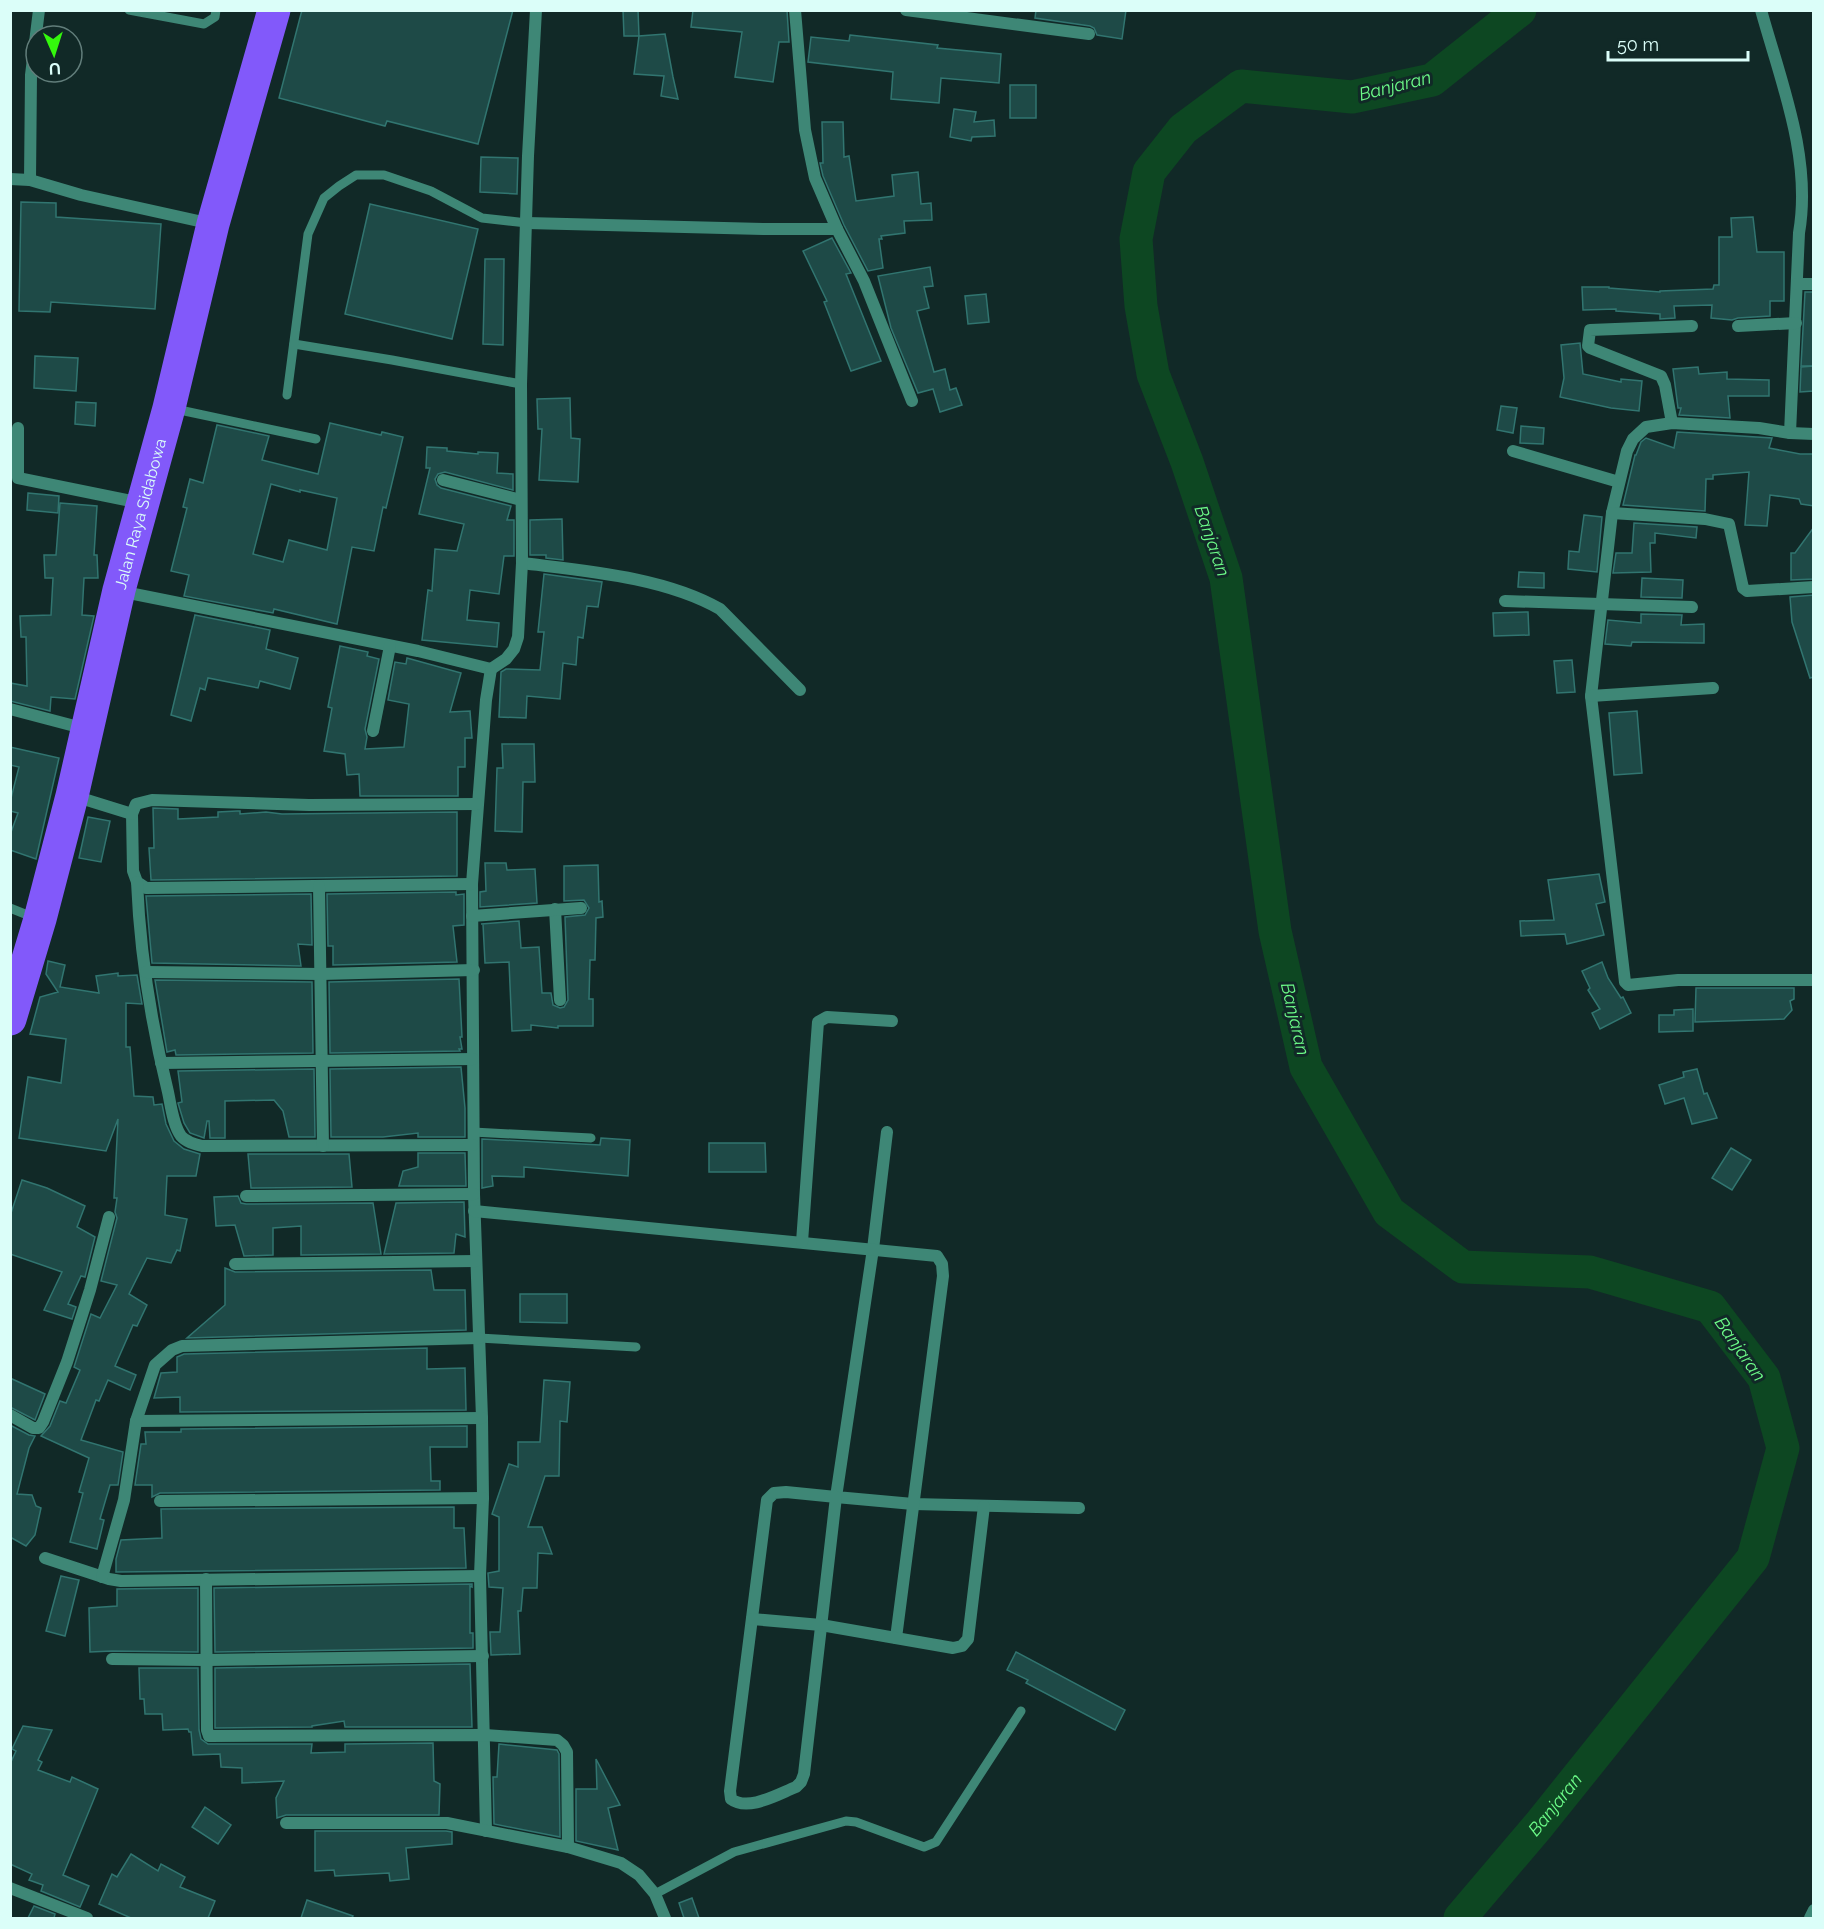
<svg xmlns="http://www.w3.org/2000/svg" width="1824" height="1929" font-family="Raleway,sans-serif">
	<rect width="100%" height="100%" fill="#112927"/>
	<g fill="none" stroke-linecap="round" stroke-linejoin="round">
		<path stroke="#0d4722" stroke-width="33" id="s1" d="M 1460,1918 L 1539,1825 L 1753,1558 L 1783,1448 L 1764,1378 L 1710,1307 L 1590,1272 L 1463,1267 L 1389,1212 L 1306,1067 L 1275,931 L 1226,578 L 1187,462 L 1153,374 L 1141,306 L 1136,239 L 1149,172 L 1183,129 L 1241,86 L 1352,97 L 1432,80 L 1520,10"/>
	</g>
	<g fill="#1e4a47" stroke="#317570" stroke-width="1.5" fill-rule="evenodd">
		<polygon points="302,10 513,10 478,144 387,121 385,126 279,98"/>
		<polygon points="623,10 638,10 639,36 624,36"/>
		<polygon points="693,10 787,10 789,42 779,42 773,82 735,77 742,32 691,27"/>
		<polygon points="1036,10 1126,10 1122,39 1097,35 1094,28 1090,26 1035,18"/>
		<polygon points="665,34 673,77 678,99 661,96 664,76 634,74 639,36"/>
		<polygon points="850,35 938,45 937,48 1001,54 999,83 941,78 939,103 891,99 893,72 808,62 811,37 849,41"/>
		<rect x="1010" y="85" width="26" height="33"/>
		<polygon points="954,109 976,112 974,122 994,120 995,136 972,137 971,141 950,137"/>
		<polygon points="822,122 843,122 844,157 849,156 856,201 894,196 892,175 918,172 921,204 931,203 932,220 904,221 905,233 881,236 882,239 879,239 883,268 868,271 844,225 823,176 820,163 823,163"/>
		<polygon points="481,157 518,158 517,194 480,192"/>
		<polygon points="21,202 56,203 56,217 161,224 155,309 51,302 50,312 19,311"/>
		<polygon points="370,204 478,229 452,339 345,314"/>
		<polygon points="1753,217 1757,252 1784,252 1784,301 1770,301 1770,316 1738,318 1732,320 1711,318 1712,305 1674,306 1675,318 1660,319 1660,314 1616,311 1616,309 1583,310 1582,287 1609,287 1609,288 1660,292 1660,291 1713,289 1714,285 1719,285 1719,237 1732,237 1731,218"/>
		<polygon points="832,238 851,273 846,274 881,361 851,371 824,302 827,301 803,251"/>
		<polygon points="485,259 504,259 503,345 483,344"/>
		<polygon points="930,267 933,286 924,287 929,308 917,311 934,372 945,369 950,390 956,388 962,405 940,412 933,389 918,393 891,328 878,276"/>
		<polygon points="1805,292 1814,292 1814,366 1801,366"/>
		<polygon points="986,294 989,322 968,324 965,296"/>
		<polygon points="1580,343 1583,374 1621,382 1621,379 1642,381 1639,411 1611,408 1560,397 1564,378 1561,345"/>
		<polygon points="35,356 78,358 76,391 34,388"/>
		<polygon points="1814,366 1814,391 1800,392 1801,367"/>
		<polygon points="1698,367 1699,374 1727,372 1727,379 1769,380 1769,396 1728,396 1730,418 1679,415 1681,408 1678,408 1673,369"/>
		<polygon points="570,398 571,438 580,439 578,482 539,480 542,429 538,429 537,399"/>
		<polygon points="76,402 96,403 95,426 75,424"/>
		<polygon points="1501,406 1517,408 1513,433 1497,430"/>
		<path d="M 330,423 L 381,435 L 382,432 L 403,437 L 386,508 L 383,507 L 374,551 L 352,547 L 337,624 L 274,609 L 273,613 L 184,596 L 189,575 L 171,571 L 187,508 L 183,507 L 190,479 L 203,483 L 217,425 L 269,436 L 262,460 L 318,474 ZM 271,484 L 300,492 L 300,490 L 337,498 L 327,550 L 289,540 L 283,562 L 253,554 Z"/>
		<polygon points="1521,426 1544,428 1543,444 1520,443"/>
		<polygon points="1677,432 1772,438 1769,448 1800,454 1814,454 1814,506 1801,504 1799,499 1770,495 1767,526 1745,525 1749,472 1713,475 1713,479 1706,479 1705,511 1623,505 1635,455 1636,455 1641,442 1646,438 1674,448"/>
		<polygon points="427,447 447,448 447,451 478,454 478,452 498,453 497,473 513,474 513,490 445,472 438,474 435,479 437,485 441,488 511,506 507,520 514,520 514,556 504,556 499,594 470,590 467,620 499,623 497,647 422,640 428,590 432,591 435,549 457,551 464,524 419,514 430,468 426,468"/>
		<polygon points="28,493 59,496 58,513 27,510"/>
		<polygon points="60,503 97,506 94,555 97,555 98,578 84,578 82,615 94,616 75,699 51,697 50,711 10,701 10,683 27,686 26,637 21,637 20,616 51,615 53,578 45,578 44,555 56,555"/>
		<polygon points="1584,515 1602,517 1597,572 1568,569 1569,551 1579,552"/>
		<polygon points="562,519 563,560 546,558 546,555 530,555 530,520"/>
		<polygon points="1634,523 1697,527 1696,538 1655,533 1655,543 1650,543 1651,572 1613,573 1616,553 1632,553"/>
		<polygon points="1814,527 1814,579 1791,580 1791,553 1795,553"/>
		<polygon points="1519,572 1544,573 1544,588 1518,587"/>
		<polygon points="544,574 602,582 598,607 587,606 583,638 578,637 576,665 563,663 560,699 527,696 526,718 499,717 501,672 506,669 540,670 544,632 538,632"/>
		<polygon points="1642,578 1683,580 1682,598 1641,597"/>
		<polygon points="1814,595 1814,677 1810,678 1792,622 1790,597"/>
		<polygon points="1528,612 1529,635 1494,636 1493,613"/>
		<polygon points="1641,614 1682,615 1681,625 1704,624 1704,643 1632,642 1631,646 1605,644 1608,620 1641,623"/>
		<polygon points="195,615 270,630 266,649 298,658 290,689 260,681 258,688 208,678 205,690 200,688 191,721 171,715"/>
		<polygon points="340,646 368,652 367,656 379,659 365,729 367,737 365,749 404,747 409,704 388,700 395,662 406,664 407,658 461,673 450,712 470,711 472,738 465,738 465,767 458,767 458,796 360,796 359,774 347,775 345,754 324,751 332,708 328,707"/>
		<polygon points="1572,660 1575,692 1557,693 1554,661"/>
		<polygon points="1637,711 1642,773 1614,775 1609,713"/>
		<polygon points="502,744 534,744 535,782 523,782 522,832 495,831 497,768 503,768"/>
		<polygon points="10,747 59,758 36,859 10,850 10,835 18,813 10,811 10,802 19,767 10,765"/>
		<polygon points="153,808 178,809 178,819 218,817 218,812 237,811 240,811 240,814 266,812 282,814 457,812 457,876 151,880 149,848 154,848"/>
		<polygon points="88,817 110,821 101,862 79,858"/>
		<polygon points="485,863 506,863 507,870 535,869 537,903 480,907 480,892 486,891"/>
		<polygon points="598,865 599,902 602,901 603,917 596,918 595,960 590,960 589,999 593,999 593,1026 558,1026 558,1028 531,1025 531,1030 512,1031 509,962 485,963 483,924 481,924 519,921 521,948 539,947 542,993 551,993 553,1005 560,1008 564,1007 568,1000 565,917 585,915 589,908 584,900 564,901 564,866"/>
		<polygon points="1599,874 1605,902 1596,904 1604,935 1567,944 1565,934 1521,936 1520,921 1554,920 1548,880"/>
		<polygon points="456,892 456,895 464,894 464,925 453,926 457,962 333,965 333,946 328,946 327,894"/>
		<polygon points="311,894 312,945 298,944 301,966 152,963 146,896"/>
		<polygon points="48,961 65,965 60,987 99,993 96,976 118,973 118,976 137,975 142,1004 126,1003 126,1047 130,1047 134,1096 153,1097 154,1105 162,1104 166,1124 174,1141 184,1149 200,1154 196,1176 167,1176 165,1215 187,1219 180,1251 177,1250 171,1263 147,1258 129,1294 147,1305 137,1326 133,1325 115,1366 136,1375 130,1390 108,1380 99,1401 96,1400 81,1440 123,1452 118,1485 110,1485 100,1519 104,1520 97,1549 70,1542 83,1493 79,1492 89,1458 41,1436 50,1426 60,1401 66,1403 80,1370 74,1367 91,1314 100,1318 117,1285 101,1281 117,1218 115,1212 117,1198 114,1198 118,1119 106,1151 19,1138 28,1077 61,1083 66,1039 30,1034 40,997 58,992 46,974"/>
		<polygon points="1602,962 1608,978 1621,998 1623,997 1631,1013 1600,1029 1592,1013 1600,1009 1588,990 1590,988 1582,971"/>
		<polygon points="459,979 462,1037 460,1037 462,1049 459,1049 460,1051 330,1053 329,982"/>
		<polygon points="155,980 312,982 313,1053 176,1055 175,1050 167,1052"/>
		<polygon points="1696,988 1794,988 1794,999 1790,1001 1792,1010 1784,1019 1695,1022"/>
		<polygon points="1693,1009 1693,1031 1659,1032 1659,1015 1674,1015 1674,1010"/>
		<polygon points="461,1067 465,1108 465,1137 418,1137 418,1133 383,1137 331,1137 330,1069"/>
		<polygon points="314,1069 315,1137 289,1137 283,1111 274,1100 225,1101 225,1138 210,1138 209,1121 207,1121 204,1138 190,1133 184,1123 178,1103 182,1102 178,1071"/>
		<polygon points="1697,1069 1704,1094 1707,1093 1717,1118 1692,1124 1684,1098 1665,1104 1659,1085 1684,1077 1683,1072"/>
		<polygon points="601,1138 630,1140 628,1176 524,1167 524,1177 492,1176 493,1186 482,1188 482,1139 600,1145"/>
		<polygon points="709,1143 765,1143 766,1172 709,1172"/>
		<polygon points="1731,1148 1751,1160 1732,1190 1712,1178"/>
		<polygon points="418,1153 465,1153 466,1186 399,1186 403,1171 418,1167"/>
		<polygon points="248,1154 349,1154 352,1187 251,1188"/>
		<polygon points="22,1180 47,1188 85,1206 77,1227 95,1237 85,1277 81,1276 68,1304 76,1307 72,1319 44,1310 62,1272 10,1254 10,1216"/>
		<polygon points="238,1196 241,1203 246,1204 373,1203 381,1254 301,1255 301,1226 273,1228 273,1255 244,1256 235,1225 216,1226 214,1197"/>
		<polygon points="464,1202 465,1237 456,1234 454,1253 384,1254 396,1203"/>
		<polygon points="225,1268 235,1272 431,1270 434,1290 465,1290 466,1330 187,1338 225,1305"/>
		<polygon points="520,1294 567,1294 567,1323 520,1322"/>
		<polygon points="427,1348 427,1369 465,1368 466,1410 180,1412 180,1397 154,1398 161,1373 177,1372 177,1357 184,1354"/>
		<polygon points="10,1378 45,1394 35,1420 10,1407"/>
		<polygon points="544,1380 570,1382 567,1422 560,1421 559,1476 545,1476 528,1527 542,1527 552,1554 538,1553 537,1588 523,1588 521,1611 518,1611 520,1654 491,1655 490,1632 500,1632 503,1588 489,1587 488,1573 499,1571 499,1517 492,1514 509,1464 518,1467 518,1442 540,1442"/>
		<polygon points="10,1425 29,1435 35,1436 29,1448 17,1494 32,1495 36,1506 41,1508 35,1535 26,1546 10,1537"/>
		<polygon points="467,1426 467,1447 430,1447 431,1481 440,1481 440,1490 160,1493 152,1497 152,1485 135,1485 141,1444 146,1444 145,1432 181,1432 181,1429"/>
		<polygon points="454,1507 454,1528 464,1528 466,1568 116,1572 116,1559 121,1540 162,1538 161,1509"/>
		<polygon points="61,1576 79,1580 65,1636 46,1631"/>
		<polygon points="472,1584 472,1587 470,1586 470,1633 473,1633 473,1648 215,1652 214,1588"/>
		<polygon points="198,1588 198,1652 112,1651 90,1652 89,1608 117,1606 117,1589"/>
		<polygon points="1016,1652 1125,1710 1115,1730 1026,1683 1028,1680 1007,1670"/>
		<polygon points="470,1664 472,1727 345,1727 344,1721 312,1726 312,1727 215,1728 215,1668"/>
		<polygon points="139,1668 198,1668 199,1730 201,1739 208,1744 312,1744 311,1753 345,1752 345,1744 433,1743 434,1781 440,1784 439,1815 286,1815 277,1818 276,1798 284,1781 242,1783 242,1768 221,1767 220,1754 193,1755 191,1732 189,1732 188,1729 163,1730 162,1714 145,1714 144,1699 140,1699"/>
		<polygon points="23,1726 52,1730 38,1760 42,1762 38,1770 70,1782 72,1777 98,1789 63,1875 89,1886 80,1907 41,1891 43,1885 29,1880 32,1874 10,1864 10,1764 16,1751 12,1749"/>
		<polygon points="499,1744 557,1750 559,1754 560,1837 494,1824 493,1777 497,1777"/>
		<polygon points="596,1759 620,1805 608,1808 618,1850 576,1841 576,1789 597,1789"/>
		<polygon points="205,1807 231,1825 218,1844 192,1827"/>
		<polygon points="315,1831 446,1831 452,1832 452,1844 406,1848 409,1879 390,1881 389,1873 335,1876 334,1870 315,1871"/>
		<polygon points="131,1854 158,1871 161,1864 185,1877 180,1887 215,1901 208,1918 131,1918 99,1904 112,1874 117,1877"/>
		<polygon points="692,1898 699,1918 684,1918 679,1903"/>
		<polygon points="307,1900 353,1916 352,1918 301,1918"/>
		<polygon points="34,1906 55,1914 54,1918 28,1918"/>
	</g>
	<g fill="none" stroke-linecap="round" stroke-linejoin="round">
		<g stroke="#3e8776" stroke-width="9">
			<polyline points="129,10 204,24 215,17 216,10"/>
			<polyline points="294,344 392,360 521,384"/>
			<polyline points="287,395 308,234 324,198 339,186 356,175 384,175 431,191 482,218 527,223"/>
			<polyline points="175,409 316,439"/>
			<polyline points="10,908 35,918"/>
			<polyline points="473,1132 591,1138"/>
			<polyline points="479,1338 636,1347"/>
			<polyline points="655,1894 734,1852 846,1821 856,1822 924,1847 936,1842 1021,1711"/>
		</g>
		<g stroke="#3e8776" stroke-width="12">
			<polyline points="795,10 805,130 815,178 837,229"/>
			<polyline points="906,10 1089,34"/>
			<path d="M 1761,10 C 1781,82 1812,158 1799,233 L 1790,433"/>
			<polyline points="10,179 30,180 81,195 212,224"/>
			<polyline points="30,180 31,75 39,10"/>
			<polyline points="527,223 763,229 837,229 864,281 912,401"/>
			<polyline points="1797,284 1814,284"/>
			<polyline points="1738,326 1796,323"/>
			<polyline points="1672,423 1665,385 1661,376 1590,348 1588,346 1590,330 1692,326"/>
			<polyline points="18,428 18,478 141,503"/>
			<polyline points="1814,434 1790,433 1759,428 1672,423 1646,427 1633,439 1627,451 1612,513 1591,696 1625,982 1628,985 1678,980 1814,980"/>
			<polyline points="1513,451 1619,482"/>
			<polyline points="443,480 521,500"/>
			<polyline points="1612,513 1705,519 1729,524 1743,588 1747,591 1814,587"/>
			<path d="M 522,563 C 586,571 664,577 720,609 L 800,690"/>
			<polyline points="119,591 418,651 491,669 486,700 472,884 474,1194 482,1418 483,1498 480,1576 486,1831"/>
			<polyline points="1505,601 1692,607"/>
			<polyline points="491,669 506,659 514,649 518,637 522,563 521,384 528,156 536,10"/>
			<polyline points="1591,696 1713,688"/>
			<polyline points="10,709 86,729"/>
			<polyline points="373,731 390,646"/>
			<polyline points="74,796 132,814 133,871 137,882 146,888 472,884"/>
			<polyline points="132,814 136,804 152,800 309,805 477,804"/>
			<path d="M 137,882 C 140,953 151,1023 168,1092 C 171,1106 173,1125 181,1136 C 186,1142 194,1144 202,1146 L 473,1145"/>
			<polyline points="319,886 323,1146"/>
			<polyline points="555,909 560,1000"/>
			<polyline points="472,916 581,908"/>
			<polyline points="146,972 321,974 474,970"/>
			<polyline points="161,1063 473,1059"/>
			<polyline points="887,1132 873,1249 836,1497 913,1504 1079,1508"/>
			<polyline points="246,1196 474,1194"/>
			<polyline points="474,1211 937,1256 942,1264 943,1276 896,1638"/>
			<polyline points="802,1242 818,1022 827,1017 892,1021"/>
			<polyline points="235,1264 476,1261"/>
			<polyline points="10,1415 33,1428 39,1428 43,1422 67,1362 90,1290 109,1217"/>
			<polyline points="136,1421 482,1418"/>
			<path d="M 786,1492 L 836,1497 L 804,1774 L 801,1782 L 796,1787 C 778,1794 748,1812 731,1799 L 730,1791 L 767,1500 L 774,1493 Z"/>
			<polyline points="160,1501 483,1498"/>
			<polyline points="45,1558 109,1579 121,1581 480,1576"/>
			<polyline points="102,1577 124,1500 136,1421 155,1365 172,1350 182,1346 479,1338"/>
			<polyline points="206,1579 207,1730 209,1736 485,1735 557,1740 563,1745 567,1752 568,1847"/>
			<polyline points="752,1619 821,1625 953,1648 962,1646 968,1639 984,1506"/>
			<polyline points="112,1659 207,1660 483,1656"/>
			<polyline points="286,1823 447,1823 568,1847 621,1863 639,1875 655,1894 665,1918"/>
			<polyline points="10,1888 87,1918"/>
			<polyline points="1810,1918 1814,1910"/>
		</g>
		<path stroke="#8259fa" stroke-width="33" id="s2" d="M 10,1019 L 40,919 L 72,796 L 119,590 L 169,408 L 213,224 L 274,10"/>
	</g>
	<g text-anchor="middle" stroke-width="6" stroke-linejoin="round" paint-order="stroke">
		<g font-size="16" fill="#dbfef9" stroke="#112927">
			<text dy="6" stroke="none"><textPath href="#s2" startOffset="522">Jalan Raya Sidabowa</textPath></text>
		</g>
		<g font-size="18" font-style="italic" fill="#6cfb88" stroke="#112927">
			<text transform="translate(1395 86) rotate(-14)" y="6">Banjaran</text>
			<text transform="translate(1212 541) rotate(71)" y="6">Banjaran</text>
			<text transform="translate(1295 1019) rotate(77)" y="6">Banjaran</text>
			<text transform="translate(1740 1349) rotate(55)" y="6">Banjaran</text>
			<text dy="6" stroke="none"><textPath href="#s1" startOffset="148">Banjaran</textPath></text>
		</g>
	</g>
	<rect width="1824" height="1929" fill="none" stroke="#dbfef9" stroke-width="24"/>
	<g transform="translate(54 54) rotate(177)"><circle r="28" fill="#112927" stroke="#627e7b" stroke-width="1.5"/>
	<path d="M0-4.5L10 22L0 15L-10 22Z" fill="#34f80d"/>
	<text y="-9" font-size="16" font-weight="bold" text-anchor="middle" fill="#dbfef9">U</text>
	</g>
	<path d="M1608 51v9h140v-9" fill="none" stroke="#dbfef9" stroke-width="3"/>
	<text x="1617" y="51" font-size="18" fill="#dbfef9" stroke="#112927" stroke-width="4.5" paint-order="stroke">50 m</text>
</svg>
